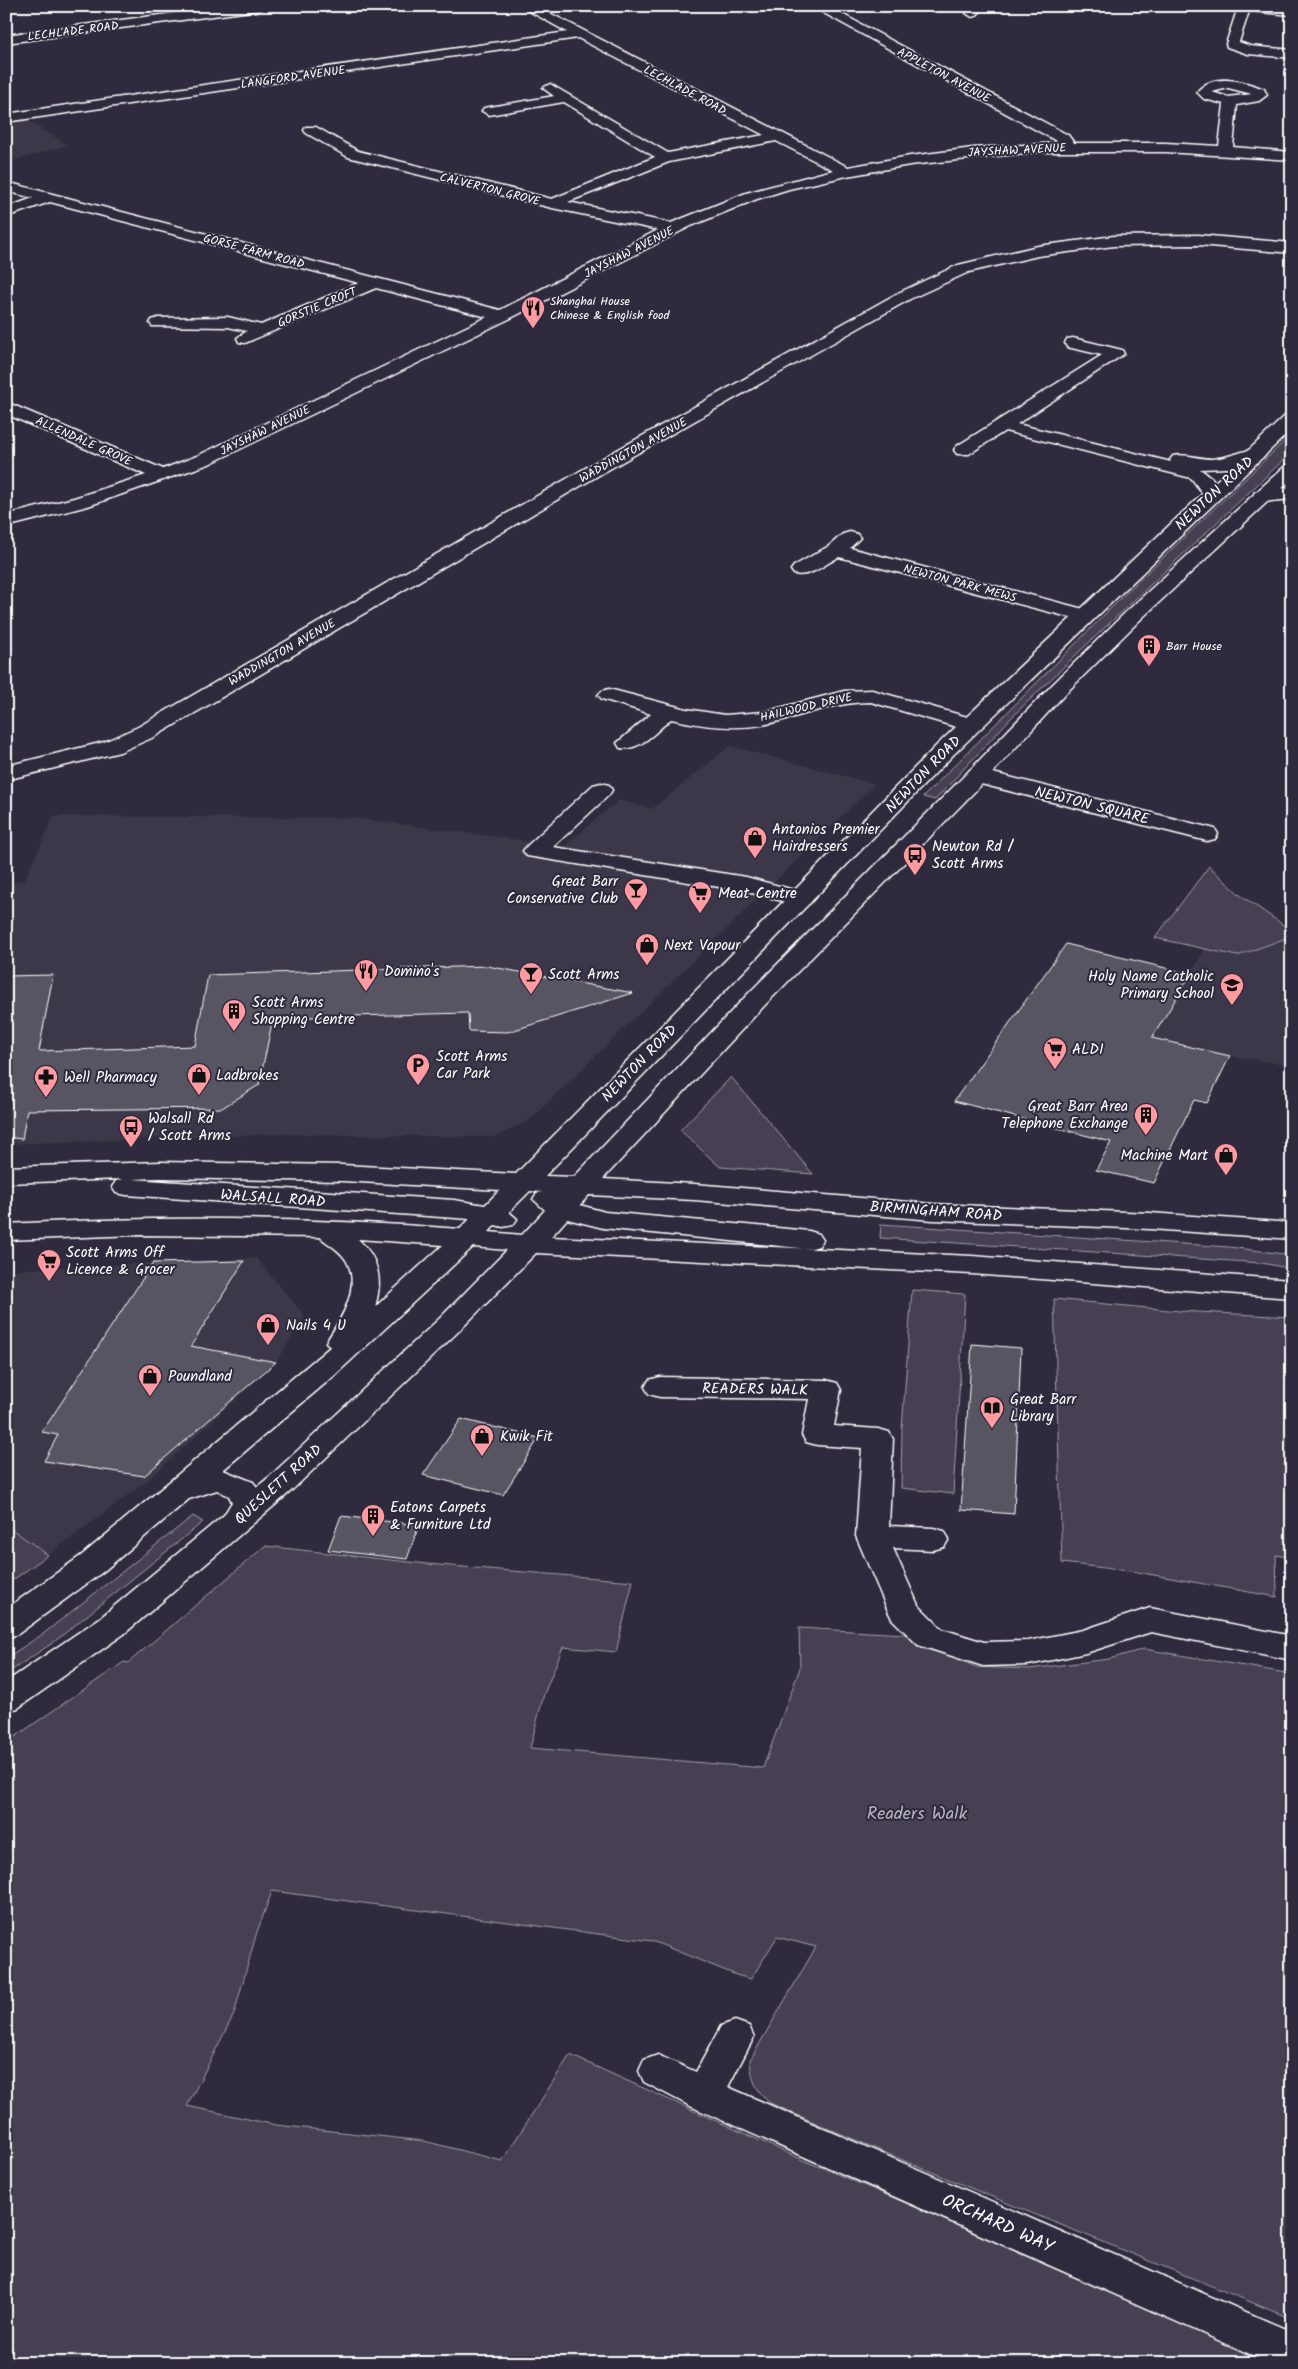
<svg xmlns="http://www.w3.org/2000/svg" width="1298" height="2369" font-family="Kalam,sans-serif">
	<rect width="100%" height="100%" fill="#2f2a3d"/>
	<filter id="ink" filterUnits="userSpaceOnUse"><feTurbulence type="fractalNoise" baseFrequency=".02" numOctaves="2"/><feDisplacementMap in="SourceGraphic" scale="10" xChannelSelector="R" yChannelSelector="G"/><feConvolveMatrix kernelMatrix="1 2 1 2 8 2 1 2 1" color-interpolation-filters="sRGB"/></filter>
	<g filter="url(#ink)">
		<g fill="#3c3749">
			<polygon points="27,120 68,145 6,163 6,125"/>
			<polygon points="730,746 875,784 531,1119 495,1137 282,1134 6,1144 6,882 24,881 54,816 354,818 564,846 619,800 652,809"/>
			<polygon points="1292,936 1292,1084 1283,1082 1291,1065 1230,1056 1152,1038 1205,949 1237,956"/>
			<polygon points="256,1258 305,1316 276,1362 147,1481 48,1555 6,1525 6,1270"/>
		</g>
		<g fill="#464152" stroke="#a2a0a8">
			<polygon points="1292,434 1292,452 1080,651 1011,718 935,800 923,797 1124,595"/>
			<polygon points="1209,866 1240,895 1292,931 1292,936 1237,956 1155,938"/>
			<polygon points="731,1077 813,1174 720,1167 680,1130"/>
			<polygon points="881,1224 1229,1247 1292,1255 1292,1269 1262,1263 880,1238"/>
			<polygon points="912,1290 965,1294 953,1494 901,1488 902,1429"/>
			<polygon points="1054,1299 1179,1311 1292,1317 1292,1558 1276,1555 1277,1597 1137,1572 1062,1563"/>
			<polygon points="193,1516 203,1522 54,1642 6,1674 6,1658 43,1634"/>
			<polygon points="6,1525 48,1555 6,1585"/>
			<path d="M 265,1546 L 427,1564 L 633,1581 L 616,1652 L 563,1647 L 544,1694 L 530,1748 L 763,1768 L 800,1668 L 799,1628 L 904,1634 L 976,1667 L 1029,1669 L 1109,1659 L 1144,1649 L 1292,1674 L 1292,2319 C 1118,2247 942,2179 770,2103 C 755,2089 752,2081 750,2060 L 816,1947 L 777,1937 L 751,1979 L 736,1975 L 652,1941 L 272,1891 L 256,1935 L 234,2014 L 187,2106 L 276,2125 L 424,2141 L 502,2161 L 570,2055 L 803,2160 L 1291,2363 L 6,2363 L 6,1743 L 124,1662 L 128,1663 Z"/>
		</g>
		<g fill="#595564" stroke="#fff">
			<polygon points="1066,944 1191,974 1152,1038 1230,1056 1207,1103 1194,1100 1154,1183 1096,1170 1111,1142 954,1101"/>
			<polygon points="487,966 633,993 508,1032 469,1031 468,1013 273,1018 259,1085 222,1108 27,1110 22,1139 6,1137 6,976 53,975 39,1051 195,1046 208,975"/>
			<polygon points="244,1261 191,1346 276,1362 144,1476 44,1461 58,1435 42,1432 153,1263"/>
			<polygon points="972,1344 1021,1348 1014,1514 961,1510"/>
			<polygon points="461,1419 539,1438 503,1495 423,1475"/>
			<polygon points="341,1516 419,1525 407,1559 328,1550"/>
		</g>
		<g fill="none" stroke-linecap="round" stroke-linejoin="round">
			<g stroke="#fff" stroke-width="3">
				<g id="street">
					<polygon points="229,6 265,6 259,10 6,43 6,35"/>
					<path d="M 520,6 L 536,6 L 848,167 L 910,156 L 973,148 L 1060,143 L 811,6 L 827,6 L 1068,135 L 1074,143 L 1165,143 L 1219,146 L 1224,104 L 1204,99 L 1197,92 C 1212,72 1244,81 1264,89 L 1267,95 L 1259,101 L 1237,105 L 1233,147 L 1292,152 L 1292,160 L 1165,152 L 1037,152 L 910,165 L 847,176 L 789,189 L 757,199 L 691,226 L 509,319 L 209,464 L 88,506 L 6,527 L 6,515 L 74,498 L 146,475 L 6,414 L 6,402 L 163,469 L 197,456 L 487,317 L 376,288 L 245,343 L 239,342 L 237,338 L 247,331 L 228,327 L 152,326 L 150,323 L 152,320 L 158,318 L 228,317 L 261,325 L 359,283 L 50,202 L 6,217 L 6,208 L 33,198 L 6,191 L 6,182 L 500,310 L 658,230 L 552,208 L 348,157 L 306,133 L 304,130 L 306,127 L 316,127 L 358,151 L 552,199 L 655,157 L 564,102 L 489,115 L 482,111 L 484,108 L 554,96 L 543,88 L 550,84 L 668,153 L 764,135 L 578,38 L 6,122 L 6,114 L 567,32 ZM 1228,88 L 1252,94 L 1228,97 L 1212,92 ZM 776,141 L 833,170 L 746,193 L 671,223 L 568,202 L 669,162 Z"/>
					<polygon points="972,6 985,6 976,16 972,17 966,13"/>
					<polygon points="1222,6 1292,7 1292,15 1249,11 1239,42 1250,46 1292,50 1292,58 1248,54 1227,47 1226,44 1237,10 1224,9"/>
					<polygon points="1198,235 1292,243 1292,253 1198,245 1114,246 1038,256 969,272 910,299 606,471 154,737 120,752 6,780 6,766 104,742 138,727 594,463 898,293 958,265 1038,246 1114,236"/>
					<path d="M 1073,338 L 1122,350 L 1124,354 L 1017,424 L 1171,462 L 1170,460 L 1173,456 C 1185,453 1199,459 1212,459 C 1228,458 1242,451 1258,448 L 1264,449 L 1267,453 L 1264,457 L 1228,468 L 1200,469 L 1212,478 L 1222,494 L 1220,498 C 1204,502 1200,488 1191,478 L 1005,431 L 969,454 L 957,454 L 954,450 L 957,446 L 1102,355 L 1067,347 L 1065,343 L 1067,339 Z"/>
					<polygon points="1292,487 1292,499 1262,502 1255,500 1253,496 1255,492"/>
					<path d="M 850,532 L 857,534 L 860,538 L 850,548 L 1091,611 L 1094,615 L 1091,619 L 1084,621 L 839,557 C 825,564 810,578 794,574 L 791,570 L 794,566 L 829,546 L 843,534 Z"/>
					<path d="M 609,689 L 686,709 L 725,715 L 764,712 L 844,691 L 872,690 L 978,720 L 981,725 L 978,730 L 970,731 L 871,702 C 832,702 799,718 762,725 C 732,730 702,726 671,719 C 657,730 640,752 620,748 L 617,743 L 651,714 L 602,699 L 598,695 L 602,691 Z"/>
					<polygon points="977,769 1215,829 1218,834 1215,839 1207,841 969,781 966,776 969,771"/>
					<polygon points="601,783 609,785 612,790 609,795 553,847 746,877 809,894 813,899 809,904 801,906 744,891 527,856 523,851 527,846 593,785"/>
					<polygon points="660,1377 826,1380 837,1383 841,1390 834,1426 878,1429 889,1432 893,1439 889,1526 933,1528 944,1531 949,1539 944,1547 933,1550 893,1548 918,1605 942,1629 984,1642 1028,1641 1083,1630 1150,1608 1292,1636 1292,1660 1151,1632 1086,1653 1028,1665 983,1666 918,1645 892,1619 888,1611 856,1536 862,1448 817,1445 806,1442 802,1435 809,1399 660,1397 649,1394 645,1387 649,1380"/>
					<polygon points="735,2021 749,2026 754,2037 728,2087 1292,2332 1292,2363 1270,2363 690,2106 644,2082 639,2071 644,2060 658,2055 696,2072 721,2026"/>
				</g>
			</g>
			<g stroke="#fff" stroke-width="3">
				<path id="highway" d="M 1292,414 L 1292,429 L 955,753 L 545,1176 L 574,1177 L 746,996 L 969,771 L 1052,685 L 1127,611 L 1286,465 L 1292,464 L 1292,479 L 1141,619 L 1066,693 L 985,781 L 764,1006 L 603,1179 L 694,1184 L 933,1204 L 1150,1213 L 1292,1223 L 1292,1239 L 1150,1229 L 933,1220 L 694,1200 L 589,1195 L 580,1205 L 605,1212 L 809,1231 L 819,1234 L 823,1240 L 819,1246 L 809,1249 L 603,1228 L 567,1219 L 551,1237 L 972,1256 L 1292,1280 L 1292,1298 L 972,1274 L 536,1253 L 460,1330 L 290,1492 L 124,1634 L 18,1708 L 6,1711 L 6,1682 L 100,1618 L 224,1515 L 232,1502 L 229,1496 L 217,1490 L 189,1499 L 104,1571 L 18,1634 L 6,1638 L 6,1609 L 82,1555 L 330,1347 L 326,1342 C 341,1320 362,1287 346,1260 C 340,1250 328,1244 320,1237 L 137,1235 L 6,1240 L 6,1224 C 158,1216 308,1217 460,1229 L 470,1219 L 126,1195 L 116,1193 L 112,1187 L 116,1181 L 123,1179 L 6,1183 L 6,1167 L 160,1162 L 342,1165 L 516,1174 L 939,743 L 1286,415 ZM 160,1178 L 342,1181 L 500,1190 L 485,1205 L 454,1200 L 132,1179 ZM 530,1191 L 542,1192 L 537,1193 L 533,1199 L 545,1210 L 522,1235 L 489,1232 L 495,1225 L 503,1227 L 513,1225 L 517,1219 L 509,1212 ZM 358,1239 L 443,1245 L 375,1307 C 383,1280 379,1258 358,1239 ZM 473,1247 L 507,1250 L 440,1318 L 268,1478 L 257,1487 L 253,1482 L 223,1470 L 334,1376 Z"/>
			</g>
			<use href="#street" fill="#2f2a3d" fill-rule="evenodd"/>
			<use href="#highway" fill="#2f2a3d" fill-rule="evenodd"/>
		</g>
	</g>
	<defs>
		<g id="restaurant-pin" transform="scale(1.25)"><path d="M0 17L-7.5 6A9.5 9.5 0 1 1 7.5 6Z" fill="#ff9aa2" stroke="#2f2a3d"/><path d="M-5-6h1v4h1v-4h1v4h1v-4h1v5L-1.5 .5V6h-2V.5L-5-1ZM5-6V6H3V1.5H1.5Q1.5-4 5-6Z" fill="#111"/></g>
		<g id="building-pin" transform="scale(1.25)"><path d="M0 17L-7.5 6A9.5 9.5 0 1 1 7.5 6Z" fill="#ff9aa2" stroke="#2f2a3d"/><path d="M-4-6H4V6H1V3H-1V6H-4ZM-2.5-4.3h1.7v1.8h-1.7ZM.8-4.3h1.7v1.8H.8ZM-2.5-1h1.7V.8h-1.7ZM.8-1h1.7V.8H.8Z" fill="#111"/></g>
		<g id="shop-pin" transform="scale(1.25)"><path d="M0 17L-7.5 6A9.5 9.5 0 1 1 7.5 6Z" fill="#ff9aa2" stroke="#2f2a3d"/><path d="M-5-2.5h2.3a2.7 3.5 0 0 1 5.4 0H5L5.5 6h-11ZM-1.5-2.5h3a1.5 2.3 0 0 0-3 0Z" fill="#111"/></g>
		<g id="bus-pin" transform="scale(1.25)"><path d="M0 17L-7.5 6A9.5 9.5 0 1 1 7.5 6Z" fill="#ff9aa2" stroke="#2f2a3d"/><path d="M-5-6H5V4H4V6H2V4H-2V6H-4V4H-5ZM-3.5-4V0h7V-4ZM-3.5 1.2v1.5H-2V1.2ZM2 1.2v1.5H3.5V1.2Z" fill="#111"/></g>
		<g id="bar-pin" transform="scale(1.25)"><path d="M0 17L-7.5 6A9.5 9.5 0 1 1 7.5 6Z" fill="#ff9aa2" stroke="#2f2a3d"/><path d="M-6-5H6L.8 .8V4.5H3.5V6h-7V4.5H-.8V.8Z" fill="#111"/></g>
		<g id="supermarket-pin" transform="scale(1.25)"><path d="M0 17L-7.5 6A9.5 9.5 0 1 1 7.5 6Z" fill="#ff9aa2" stroke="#2f2a3d"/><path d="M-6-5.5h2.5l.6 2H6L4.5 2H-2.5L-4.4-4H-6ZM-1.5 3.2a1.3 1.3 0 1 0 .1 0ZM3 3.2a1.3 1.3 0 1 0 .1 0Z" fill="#111"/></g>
		<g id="school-pin" transform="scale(1.25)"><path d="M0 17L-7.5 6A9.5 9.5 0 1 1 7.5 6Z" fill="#ff9aa2" stroke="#2f2a3d"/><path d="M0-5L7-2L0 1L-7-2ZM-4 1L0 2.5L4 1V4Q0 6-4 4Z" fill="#111"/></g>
		<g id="parking-pin" transform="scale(1.25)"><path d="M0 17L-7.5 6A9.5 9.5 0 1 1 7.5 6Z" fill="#ff9aa2" stroke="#2f2a3d"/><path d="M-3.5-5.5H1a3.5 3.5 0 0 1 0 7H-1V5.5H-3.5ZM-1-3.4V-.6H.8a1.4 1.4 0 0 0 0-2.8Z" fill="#111"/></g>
		<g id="pharmacy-pin" transform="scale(1.25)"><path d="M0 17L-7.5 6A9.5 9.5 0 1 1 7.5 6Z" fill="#ff9aa2" stroke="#2f2a3d"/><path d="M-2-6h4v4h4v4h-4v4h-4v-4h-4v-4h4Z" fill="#111"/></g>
		<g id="library-pin" transform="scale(1.25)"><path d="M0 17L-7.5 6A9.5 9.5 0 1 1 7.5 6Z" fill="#ff9aa2" stroke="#2f2a3d"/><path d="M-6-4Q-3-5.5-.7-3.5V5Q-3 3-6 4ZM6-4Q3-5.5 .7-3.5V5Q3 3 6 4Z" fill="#111"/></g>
	</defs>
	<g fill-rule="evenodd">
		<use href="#restaurant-pin" x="533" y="308"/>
		<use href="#building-pin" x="1149" y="646"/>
		<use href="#shop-pin" x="755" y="838"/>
		<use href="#bus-pin" x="915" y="855"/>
		<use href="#bar-pin" x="636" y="890"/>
		<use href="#supermarket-pin" x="700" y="893"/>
		<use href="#shop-pin" x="647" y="945"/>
		<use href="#restaurant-pin" x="366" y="971"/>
		<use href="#bar-pin" x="531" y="974"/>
		<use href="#school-pin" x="1232" y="985"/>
		<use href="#building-pin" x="234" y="1011"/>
		<use href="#supermarket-pin" x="1055" y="1049"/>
		<use href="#parking-pin" x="418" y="1065"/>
		<use href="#shop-pin" x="199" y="1075"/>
		<use href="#pharmacy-pin" x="46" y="1077"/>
		<use href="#building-pin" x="1146" y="1115"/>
		<use href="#bus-pin" x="131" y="1127"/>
		<use href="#shop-pin" x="1226" y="1155"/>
		<use href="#supermarket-pin" x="49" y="1261"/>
		<use href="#shop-pin" x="268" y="1325"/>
		<use href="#shop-pin" x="150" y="1376"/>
		<use href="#library-pin" x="992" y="1408"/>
		<use href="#shop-pin" x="482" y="1436"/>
		<use href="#building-pin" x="373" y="1516"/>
	</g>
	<g text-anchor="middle" stroke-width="4" stroke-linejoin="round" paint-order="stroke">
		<g font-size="12" fill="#fff" stroke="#2f2a3d">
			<text transform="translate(73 31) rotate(-7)" y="4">LECHLADE ROAD</text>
			<text transform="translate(944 75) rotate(28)" y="4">APPLETON AVENUE</text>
			<text transform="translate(293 77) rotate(-8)" y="4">LANGFORD AVENUE</text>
			<text transform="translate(685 90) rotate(28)" y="4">LECHLADE ROAD</text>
			<text transform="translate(1017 150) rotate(-3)" y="4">JAYSHAW AVENUE</text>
			<text transform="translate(490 189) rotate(14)" y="4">CALVERTON GROVE</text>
			<text transform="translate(254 251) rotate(15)" y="4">GORSE FARM ROAD</text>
			<text transform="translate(629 252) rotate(-27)" y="4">JAYSHAW AVENUE</text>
			<text transform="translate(317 307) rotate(-23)" y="4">GORSTIE CROFT</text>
			<text transform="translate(265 430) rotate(-26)" y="4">JAYSHAW AVENUE</text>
			<text transform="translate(84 441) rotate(24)" y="4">ALLENDALE GROVE</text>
			<text transform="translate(633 450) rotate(-29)" y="4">WADDINGTON AVENUE</text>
			<text transform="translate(960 583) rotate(15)" y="4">NEWTON PARK MEWS</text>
			<text transform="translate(282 652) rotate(-30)" y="4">WADDINGTON AVENUE</text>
			<text transform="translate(806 707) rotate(-13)" y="4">HAILWOOD DRIVE</text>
		</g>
		<g font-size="12" fill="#fff" stroke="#2f2a3d" text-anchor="start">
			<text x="550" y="305">Shanghai House<tspan x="550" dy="14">Chinese &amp; English food</tspan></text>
			<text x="1166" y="650">Barr House</text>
		</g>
		<g font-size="15" fill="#fff" stroke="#2f2a3d">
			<text transform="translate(1214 493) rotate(-43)" y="5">NEWTON ROAD</text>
			<text transform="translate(923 774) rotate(-46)" y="5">NEWTON ROAD</text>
			<text transform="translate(1092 805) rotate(14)" y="5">NEWTON SQUARE</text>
			<text transform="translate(639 1063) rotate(-46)" y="5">NEWTON ROAD</text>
			<text transform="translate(273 1198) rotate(4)" y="5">WALSALL ROAD</text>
			<text transform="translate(936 1211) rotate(4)" y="5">BIRMINGHAM ROAD</text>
			<text transform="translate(755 1389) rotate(1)" y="5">READERS WALK</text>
			<text transform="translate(278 1484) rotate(-42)" y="5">QUESLETT ROAD</text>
		</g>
		<g font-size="15" fill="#fff" stroke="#2f2a3d" text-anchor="start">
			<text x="772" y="834">Antonios Premier<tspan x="772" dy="17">Hairdressers</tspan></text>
			<text x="932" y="851">Newton Rd /<tspan x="932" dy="17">Scott Arms</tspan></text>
			<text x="618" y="886" text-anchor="end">Great Barr<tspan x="618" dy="17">Conservative Club</tspan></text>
			<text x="718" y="898">Meat Centre</text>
			<text x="664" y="950">Next Vapour</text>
			<text x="384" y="976">Domino's</text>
			<text x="548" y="979">Scott Arms</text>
			<text x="1214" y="981" text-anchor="end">Holy Name Catholic<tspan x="1214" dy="17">Primary School</tspan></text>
			<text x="252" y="1007">Scott Arms<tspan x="252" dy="17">Shopping Centre</tspan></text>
			<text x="1072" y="1054">ALDI</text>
			<text x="436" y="1061">Scott Arms<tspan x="436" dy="17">Car Park</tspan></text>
			<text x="216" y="1080">Ladbrokes</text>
			<text x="64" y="1082">Well Pharmacy</text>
			<text x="1128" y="1111" text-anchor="end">Great Barr Area<tspan x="1128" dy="17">Telephone Exchange</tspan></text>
			<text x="148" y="1123">Walsall Rd<tspan x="148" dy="17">/ Scott Arms</tspan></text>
			<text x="1208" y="1160" text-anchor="end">Machine Mart</text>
			<text x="66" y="1257">Scott Arms Off<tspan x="66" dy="17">Licence &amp; Grocer</tspan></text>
			<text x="286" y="1330">Nails 4 U</text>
			<text x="168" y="1381">Poundland</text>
			<text x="1010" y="1404">Great Barr<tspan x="1010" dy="17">Library</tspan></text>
			<text x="500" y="1441">Kwik Fit</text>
			<text x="390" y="1512">Eatons Carpets<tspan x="390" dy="17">&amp; Furniture Ltd</tspan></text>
		</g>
		<g font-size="18" fill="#b5b3ba" stroke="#2f2a3d">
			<text x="917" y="1819">Readers Walk</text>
		</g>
		<g font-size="18" fill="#fff" stroke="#2f2a3d">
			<text transform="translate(998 2223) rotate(24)" y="6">ORCHARD WAY</text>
		</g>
	</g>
	<rect width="1298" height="2369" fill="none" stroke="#2f2a3d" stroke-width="25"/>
	<rect x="12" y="12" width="1273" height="2344" fill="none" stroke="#fff" stroke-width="2" filter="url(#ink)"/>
</svg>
